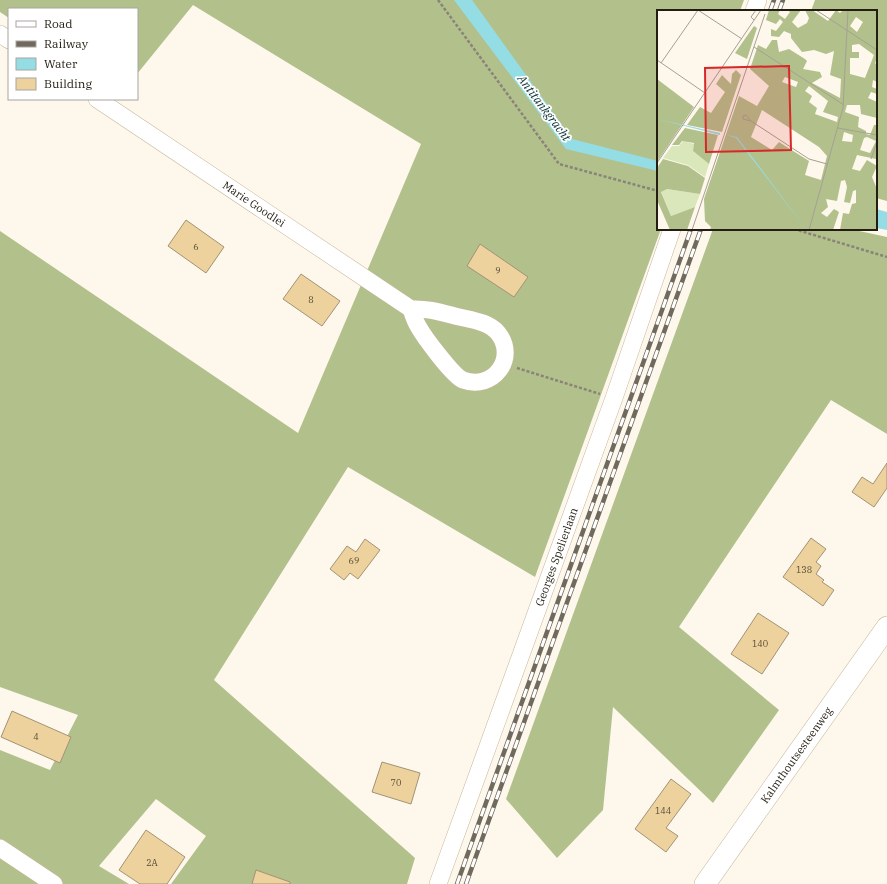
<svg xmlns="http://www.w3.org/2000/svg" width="887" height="884" font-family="'IBM Plex Serif',serif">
	<rect width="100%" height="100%" fill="#fef7eb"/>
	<g fill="#b2c08c">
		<polygon points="0,0 744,0 740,11 658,11 658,229 661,229 535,577 348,467 214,680 415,858 407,884 171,884 206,836 156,799 99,866 129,884 0,884 0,750 50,770 78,715 0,687 0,231 298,433 421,144 193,5 137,74 137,9 9,9 9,18 0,12"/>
		<polygon points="815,0 887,0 887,201 876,198 876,11 811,11"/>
		<polygon points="713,229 850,229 887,237 887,434 831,400 679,627 779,710 713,803 613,707 603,810 557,858 506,799"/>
	</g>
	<g fill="#95dde5">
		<polygon points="454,0 472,0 572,139 658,161 658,171 566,149"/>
		<polygon points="876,209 887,212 887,230 876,228"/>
	</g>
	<g fill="#edd29e" stroke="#a29376">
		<polygon points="186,220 224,247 206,273 168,246"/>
		<polygon points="480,244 528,277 514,297 467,266"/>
		<polygon points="301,274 340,301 322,326 283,299"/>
		<polygon points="887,463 887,488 874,507 852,492 862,477 873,484"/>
		<polygon points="811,538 826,549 816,562 821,566 816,574 824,580 822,582 834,590 823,606 783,577"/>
		<polygon points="365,539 380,550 358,579 350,573 344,580 330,569 347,546 356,552"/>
		<polygon points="758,613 789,633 762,674 731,654"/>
		<polygon points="12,711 71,737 60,763 1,737"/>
		<polygon points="382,762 420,773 411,804 372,792"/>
		<polygon points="671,779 691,794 666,828 678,836 666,852 635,829"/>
		<polygon points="146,830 185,857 167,884 140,884 119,870"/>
		<polygon points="256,870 290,882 290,884 252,884"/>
	</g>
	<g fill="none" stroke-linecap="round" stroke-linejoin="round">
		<g stroke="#c6b698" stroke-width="18">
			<g id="minor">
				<polyline points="754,11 758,0"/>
				<polyline points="0,34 9,40"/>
				<path id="s1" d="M 97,99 L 411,309 C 413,315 415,321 418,326 C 424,337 453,376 463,380 C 493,391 518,358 498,333 C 489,322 472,320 459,317 C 443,313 428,308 411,309"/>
				<polyline points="0,848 54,884"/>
				<path id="s2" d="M 438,884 L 614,398 L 672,229"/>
			</g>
		</g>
		<g stroke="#c6b698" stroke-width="22">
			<g id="major">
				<path id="s3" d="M 705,884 L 887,627"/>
			</g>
		</g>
		<g stroke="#898378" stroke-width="2.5" stroke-dasharray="3 2" stroke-linecap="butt">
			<polyline points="438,0 559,164 658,191"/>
			<polyline points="794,229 887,257"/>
			<polyline points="517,368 600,394"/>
		</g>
		<use href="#minor" stroke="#fff" stroke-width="17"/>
		<use href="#major" stroke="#fff" stroke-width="21"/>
		<g stroke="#6f695e" stroke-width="4.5">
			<g id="rail">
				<polyline points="770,11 774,0"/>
				<polyline points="779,11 783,0"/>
				<polyline points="457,884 691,229"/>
				<polyline points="466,884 701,229"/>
			</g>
		</g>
		<use href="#rail" stroke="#fff" stroke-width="3" stroke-dasharray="9" stroke-linecap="butt"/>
	</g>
	<g text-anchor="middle" stroke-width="3.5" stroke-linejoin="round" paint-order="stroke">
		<g font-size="9" fill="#564a35">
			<text x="196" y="250">6</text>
			<text x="498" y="274">9</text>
			<text x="311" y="303">8</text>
			<text x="354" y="564">69</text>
			<text x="804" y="573">138</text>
			<text x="760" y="647">140</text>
			<text x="36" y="740">4</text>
			<text x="396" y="786">70</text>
			<text x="663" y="814">144</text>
			<text x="152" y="866">2A</text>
		</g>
		<g font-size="11" fill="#231d12" stroke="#fff">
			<text dy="4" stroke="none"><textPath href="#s1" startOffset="189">Marie Goodlei</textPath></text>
			<text dy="4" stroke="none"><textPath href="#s2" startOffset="348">Georges Spelierlaan</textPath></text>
			<text dy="4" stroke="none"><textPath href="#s3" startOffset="158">Kalmthoutsesteenweg</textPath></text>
		</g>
		<g font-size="12" font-style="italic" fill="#0c3134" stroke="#fff">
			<text transform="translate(544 108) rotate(53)" y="4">Antitankgracht</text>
		</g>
	</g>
	<g transform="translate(657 10)">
		<rect width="220" height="220" fill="#fef7eb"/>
		<path d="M 26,131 L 37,134 L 36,141 L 52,154 L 48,167 L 31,155 L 6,148 L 15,136 L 22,136 ZM 10,179 L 43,184 L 38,197 L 14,206 L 4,181 Z" fill="#dae7ba"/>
		<path d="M 112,0 L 123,0 L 121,4 L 128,9 L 133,2 L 131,0 L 144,0 L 135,12 L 141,18 L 150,13 L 152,8 L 148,0 L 155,0 L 171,11 L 179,0 L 183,3 L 186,0 L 218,0 L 220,3 L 220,49 L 218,53 L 220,55 L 220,72 L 216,70 L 215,77 L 220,79 L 220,84 L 214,82 L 211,88 L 220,92 L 220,108 L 204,104 L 203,95 L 190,95 L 188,102 L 202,107 L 201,117 L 209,121 L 209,124 L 213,125 L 217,115 L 220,115 L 219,149 L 200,145 L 195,159 L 203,161 L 210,150 L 220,156 L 215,167 L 220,179 L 220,220 L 183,220 L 186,203 L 192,204 L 195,194 L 199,193 L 199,180 L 196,181 L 193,193 L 187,192 L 190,177 L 188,170 L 184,171 L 180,191 L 169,189 L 171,197 L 164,203 L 170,207 L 177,199 L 182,202 L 176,220 L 53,220 L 54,217 L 48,211 L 47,189 L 82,86 L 100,96 L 112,76 L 93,59 L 101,35 L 109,39 L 115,30 L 120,30 L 122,42 L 132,39 L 148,49 L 150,51 L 146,59 L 163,62 L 165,67 L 155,73 L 183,88 L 184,69 L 173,65 L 177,41 L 169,44 L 157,40 L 145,42 L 134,28 L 134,24 L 127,21 L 122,27 L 114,26 L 114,19 L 119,21 L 126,12 L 123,9 L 119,14 L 109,10 ZM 199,7 L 206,12 L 200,22 L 193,16 ZM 202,34 L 217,45 L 208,68 L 193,64 L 193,48 L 202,48 L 202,42 L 195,42 L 195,35 ZM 128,67 L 141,72 L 139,77 L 125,72 ZM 152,76 L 171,91 L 166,102 L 181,107 L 180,112 L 158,104 L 160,98 L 152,92 L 155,86 L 148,81 ZM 105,100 L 162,137 L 170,146 L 164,170 L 148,165 L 152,151 L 122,132 L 115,140 L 94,127 ZM 187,122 L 196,125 L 195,132 L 185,131 ZM 210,127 L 219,131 L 213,143 L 203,140 L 207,128 ZM 97,16 L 100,18 L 90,49 L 78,43 ZM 79,60 L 84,65 L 65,122 L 30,115 L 43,97 L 54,103 L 68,82 L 59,74 L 65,65 L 74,74 L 75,64 ZM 0,69 L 37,97 L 0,152 ZM 28,118 L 61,125 L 52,154 L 36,141 L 37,133 L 25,131 L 22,135 L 15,135 ZM 6,149 L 31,156 L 48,168 L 43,184 L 10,179 L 4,182 L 14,206 L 38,197 L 30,220 L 13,220 L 0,190 L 0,158 Z" fill="#b2c08c" fill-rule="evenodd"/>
		<path d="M 0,109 L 63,123 L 63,125 ZM 69,125 L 80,127 L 150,220 L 79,128 Z" fill="#95dde5"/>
		<path fill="none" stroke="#a6a094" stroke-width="1" d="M 41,0 L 85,29M 159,0 L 220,40M 97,10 L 94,7 L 99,0M 97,37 L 187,95M 0,50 L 48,83M 4,53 L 41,0M 94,111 L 86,109 L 86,106 L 89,105 L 94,111 L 152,149 L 170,154M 181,118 L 220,125M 214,149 L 220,132M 0,153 L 104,0M 35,220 L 108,4M 152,220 L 186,98 L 191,0"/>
		<path fill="#d62828" fill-opacity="0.15" stroke="#d62828" stroke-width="2" d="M 132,56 L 134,140 L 49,142 L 48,58 Z"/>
		<rect width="220" height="220" fill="none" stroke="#231d12" stroke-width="2"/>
	</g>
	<rect x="8" y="8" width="130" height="92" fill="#ffffff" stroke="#a7a5a0"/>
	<rect x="16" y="21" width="20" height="6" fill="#ffffff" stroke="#a7a5a0"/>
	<text x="44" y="28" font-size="12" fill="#231d12">Road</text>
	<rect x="16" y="41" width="20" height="6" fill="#6f695e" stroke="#a7a5a0"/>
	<text x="44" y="48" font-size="12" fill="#231d12">Railway</text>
	<rect x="16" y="58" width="20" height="12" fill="#95dde5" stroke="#a7a5a0"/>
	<text x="44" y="68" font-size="12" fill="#231d12">Water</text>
	<rect x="16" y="78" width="20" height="12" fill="#edd29e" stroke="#a7a5a0"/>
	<text x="44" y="88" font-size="12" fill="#231d12">Building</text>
</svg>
